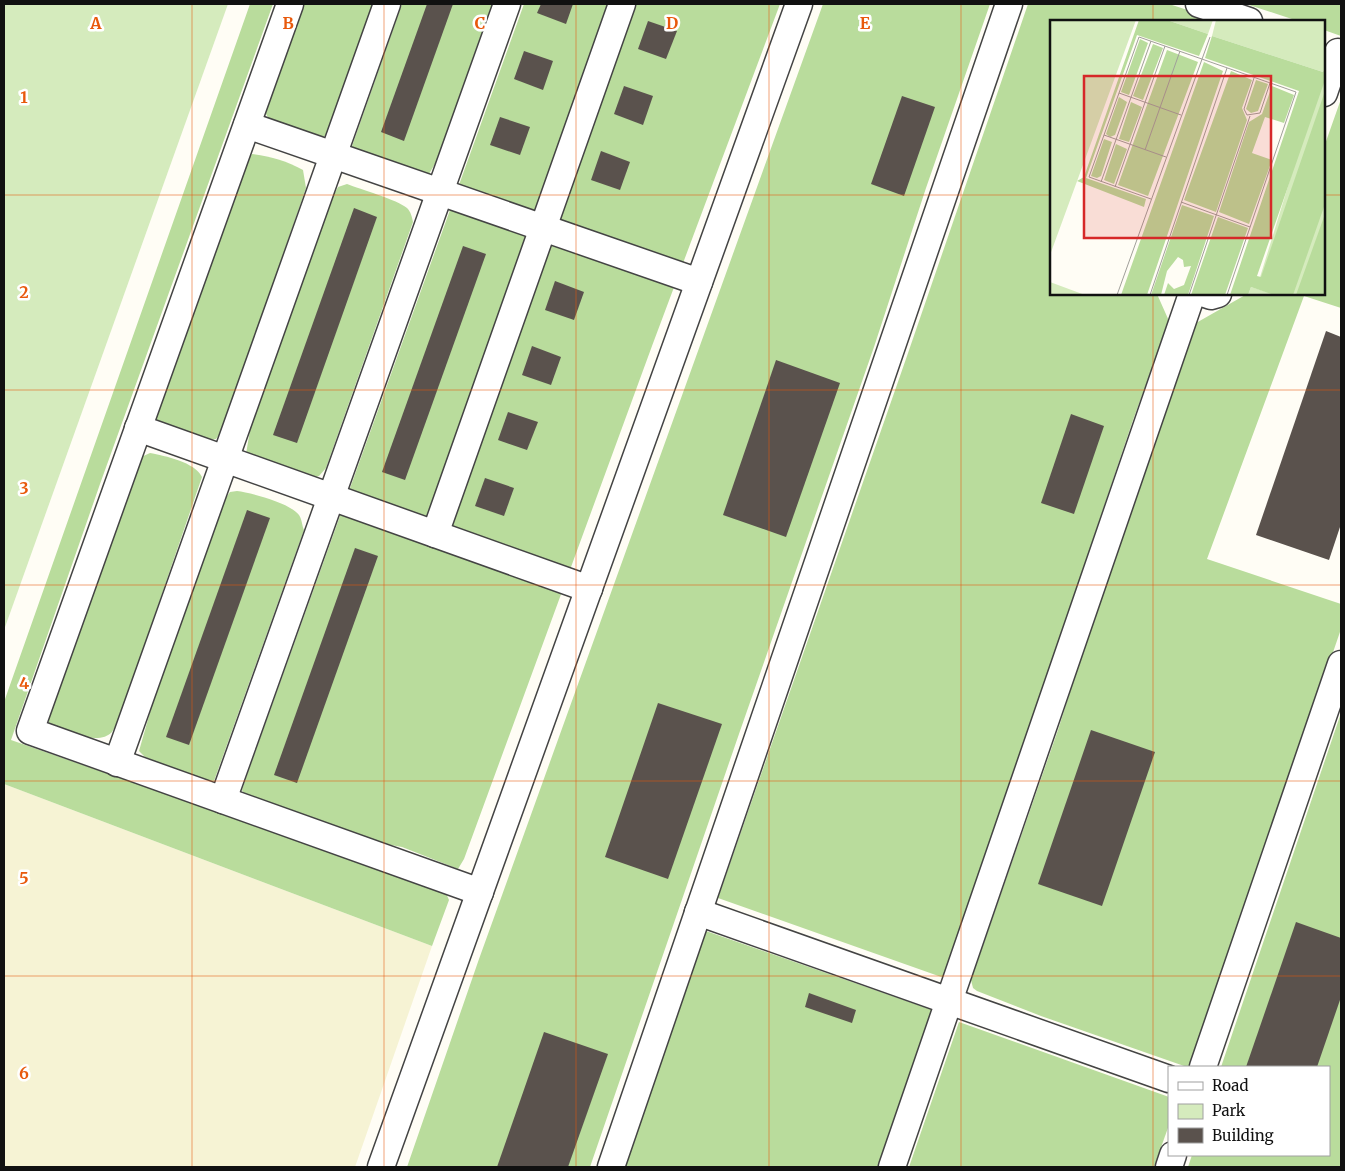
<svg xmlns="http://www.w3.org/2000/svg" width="1345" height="1171" font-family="Merriweather,serif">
	<rect width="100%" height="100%" fill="#fffdf5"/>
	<polygon fill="#f6f3d4" points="4,784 432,946 355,1167 4,1167"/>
	<polygon fill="#d5ebbd" points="4,4 228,4 4,630"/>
	<g fill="#b9dc9c">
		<polygon points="250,4 273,4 100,484 11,740 445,891 449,900 432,946 4,784 4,702"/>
		<polygon points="302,4 373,4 327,135 318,139 269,119 266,114 267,102"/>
		<polygon points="402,4 492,4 436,162 429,174 420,176 356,153 352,146"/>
		<polygon points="524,4 780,4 652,346 464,859 458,869 402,847 380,843 245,796 242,790 248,772"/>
		<polygon points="823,4 990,4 926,188 874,347 740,731 590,1167 407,1167 479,959"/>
		<polygon points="1028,4 1169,4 1206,16 1207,21 1051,21 1051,294 1157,294 1169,321 1133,420 1091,545 1053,668 947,979 718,898 907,356"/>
		<polygon points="1246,4 1341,4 1341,36 1324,30 1324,21 1298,21"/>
		<polygon points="1341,99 1341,308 1304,296 1207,559 1341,604 1341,629 1231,949 1189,1067 1187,1067 1041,1016 977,991 973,988 971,980 1058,730 1097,607 1189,337 1196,323 1247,294 1324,294 1324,147"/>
		<path d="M 252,154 C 270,156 287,161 303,170 L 306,188 L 222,431 L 216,439 L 208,440 L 157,428 L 155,417 L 244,165 Z"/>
		<path d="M 347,184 C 360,189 398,200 407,208 C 411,212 412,217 413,222 L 326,468 L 319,476 L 312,478 L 246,454 L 251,424 L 331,200 L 338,187 Z"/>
		<path d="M 150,453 C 165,456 195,462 202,477 L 118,722 C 116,725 114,729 112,732 C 98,747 65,730 49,725 L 49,715 L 139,458 Z"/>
		<path d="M 237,491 C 252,493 290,503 299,515 C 302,519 302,526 304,530 L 214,781 L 201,779 L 145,757 L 139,751 L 153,702 L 225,499 L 230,492 Z"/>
		<polygon points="1341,713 1341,1167 1188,1167 1192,1155 1329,1155 1329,1067 1221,1067"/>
		<polygon points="706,931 935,1011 884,1167 624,1167"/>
		<polygon points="959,1022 1169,1097 1169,1125 1154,1167 909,1167"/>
	</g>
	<g fill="#5a524d">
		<polygon points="427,4 453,4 404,141 381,132"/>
		<polygon points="541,4 573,4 566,24 537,13"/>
		<polygon points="648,21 677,31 666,59 638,49"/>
		<polygon points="524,51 553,61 543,90 514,79"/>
		<polygon points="624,86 653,96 643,125 614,114"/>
		<polygon points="902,96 935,107 904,196 871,184"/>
		<polygon points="500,117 530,127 520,155 490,145"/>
		<polygon points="601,151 630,162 620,190 591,180"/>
		<polygon points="354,208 377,217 297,443 273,435"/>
		<polygon points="463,246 486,254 405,480 382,472"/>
		<polygon points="555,281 584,292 574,320 545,310"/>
		<polygon points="1326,331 1341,337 1341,524 1329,560 1256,535"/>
		<polygon points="532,346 561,357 551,385 522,375"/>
		<polygon points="776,360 840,383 786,537 723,515"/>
		<polygon points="508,412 538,422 527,450 498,440"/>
		<polygon points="1071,414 1104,426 1074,514 1041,503"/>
		<polygon points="485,478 514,488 504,516 475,506"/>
		<polygon points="247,510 270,518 189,745 166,737"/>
		<polygon points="355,548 378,556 297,783 274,775"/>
		<polygon points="658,703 722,724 668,879 605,857"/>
		<polygon points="1091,730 1155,752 1102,906 1038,884"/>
		<polygon points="1296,922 1341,938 1341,997 1317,1067 1246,1067"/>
		<polygon points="809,993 856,1010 852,1023 805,1007"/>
		<polygon points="544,1032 608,1054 568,1167 497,1167"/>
	</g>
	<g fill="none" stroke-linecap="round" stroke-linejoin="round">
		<g stroke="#444" stroke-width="29">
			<g id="minor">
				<polyline points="290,4 30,731 480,892"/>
				<polyline points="1199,4 1249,21"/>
				<polyline points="1324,93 1338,52"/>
				<polyline points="247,125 699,282"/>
				<polyline points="1205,294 1211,296 1218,294"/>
				<polyline points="138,428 589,589"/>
				<polyline points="435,534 622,4"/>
				<polyline points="117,763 387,4"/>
				<polyline points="223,800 507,4"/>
				<polyline points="698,912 1169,1079"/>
				<polyline points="1203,1067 1341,664"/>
				<polyline points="381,1167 799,4"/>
				<polyline points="611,1167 1009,4"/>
				<polyline points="892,1167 1192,294"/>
				<polyline points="1169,1167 1173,1155"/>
			</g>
		</g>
		<use href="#minor" stroke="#fff" stroke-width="26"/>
	</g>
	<path fill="none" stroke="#e8590c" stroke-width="1" stroke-opacity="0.55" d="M 192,4 L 192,1167M 384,4 L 384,1167M 576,4 L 576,1167M 769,4 L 769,1167M 961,4 L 961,1167M 1153,4 L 1153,21M 4,195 L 1051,195M 1324,195 L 1341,195M 1153,294 L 1153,1167M 4,390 L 1341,390M 4,585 L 1341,585M 4,781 L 1341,781M 4,976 L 1341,976"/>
	<g transform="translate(1050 20)">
		<rect width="275" height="275" fill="#fffdf5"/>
		<path d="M 0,0 L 86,0 L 0,235 ZM 117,0 L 163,0 L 158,14 ZM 166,0 L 275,0 L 275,275 L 198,275 L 201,267 L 217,272 L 207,267 L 273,52 L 162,16 ZM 0,262 L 35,275 L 0,275 Z" fill="#d5ebbd"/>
		<path d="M 89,0 L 117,0 L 158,14 L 149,36 L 87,15 L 36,158 L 96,179 L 94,187 L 27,161 L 34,157 ZM 162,16 L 273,52 L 275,49 L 275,60 L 207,256 L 211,257 L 275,71 L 275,184 L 243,275 L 224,275 L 201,267 L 198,275 L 180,275 L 249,71 L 155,38 ZM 90,19 L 98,23 L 79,75 L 71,72 ZM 103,24 L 113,28 L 93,80 L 83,76 ZM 117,30 L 148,42 L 98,176 L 68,165 ZM 154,42 L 173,51 L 97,275 L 71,275 ZM 181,51 L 202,60 L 192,88 L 197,100 L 166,192 L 134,180 ZM 206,60 L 218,64 L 208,91 L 201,93 L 196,89 ZM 222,66 L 244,75 L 234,103 L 215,97 L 202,133 L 222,140 L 199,204 L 169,192 L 199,102 L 212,94 ZM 69,77 L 77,82 L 65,115 L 60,117 L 56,114 ZM 81,82 L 92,87 L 79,122 L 69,119 ZM 54,119 L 62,122 L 51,156 L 47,158 L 41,156 ZM 66,124 L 77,129 L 64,164 L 54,160 ZM 132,185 L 164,196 L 138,275 L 114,275 L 118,263 L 124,269 L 134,265 L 141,246 L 134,247 L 133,240 L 128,237 L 117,251 L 111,275 L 101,275 ZM 275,194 L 275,275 L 246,275 ZM 168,197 L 198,208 L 175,275 L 141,275 Z" fill="#b9dc9c"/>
		<path fill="none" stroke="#a09f9a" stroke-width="1" d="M 204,58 L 194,89 L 197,95 L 210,93 L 220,63M 69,73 L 131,95M 54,115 L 116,137M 95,130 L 130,31M 51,162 L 101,21M 65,167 L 115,26M 101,179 L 39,157 L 89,17 L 246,72 L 177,275M 131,182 L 200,207M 67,275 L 160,17M 100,275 L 177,48M 139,275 L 200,96"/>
		<path fill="#d62828" fill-opacity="0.15" stroke="#d62828" stroke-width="2.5" d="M 34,56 L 221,56 L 221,218 L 34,218 Z"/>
		<rect width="275" height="275" fill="none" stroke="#111" stroke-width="2.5"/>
	</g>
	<g font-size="16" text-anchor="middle" font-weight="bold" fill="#e8590c" stroke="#fff" stroke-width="5" stroke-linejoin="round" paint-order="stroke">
		<text x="96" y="29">A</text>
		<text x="288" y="29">B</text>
		<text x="480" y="29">C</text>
		<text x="672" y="29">D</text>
		<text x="865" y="29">E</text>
		<text x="24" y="103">1</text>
		<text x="24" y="298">2</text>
		<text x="24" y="494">3</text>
		<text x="24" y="689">4</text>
		<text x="24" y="884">5</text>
		<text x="24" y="1079">6</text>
	</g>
	<rect width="1345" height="1171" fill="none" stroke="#111111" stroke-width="10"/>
	<rect x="1168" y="1066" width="162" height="90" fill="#ffffff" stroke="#a0a0a0"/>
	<rect x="1178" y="1082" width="25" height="8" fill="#ffffff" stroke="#a0a0a0"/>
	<text x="1212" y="1091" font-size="15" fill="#111111">Road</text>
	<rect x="1178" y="1104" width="25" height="15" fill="#d5ebbd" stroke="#a0a0a0"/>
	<text x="1212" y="1116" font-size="15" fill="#111111">Park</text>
	<rect x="1178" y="1128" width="25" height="15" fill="#5a524d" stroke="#a0a0a0"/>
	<text x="1212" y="1141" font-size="15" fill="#111111">Building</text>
</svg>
